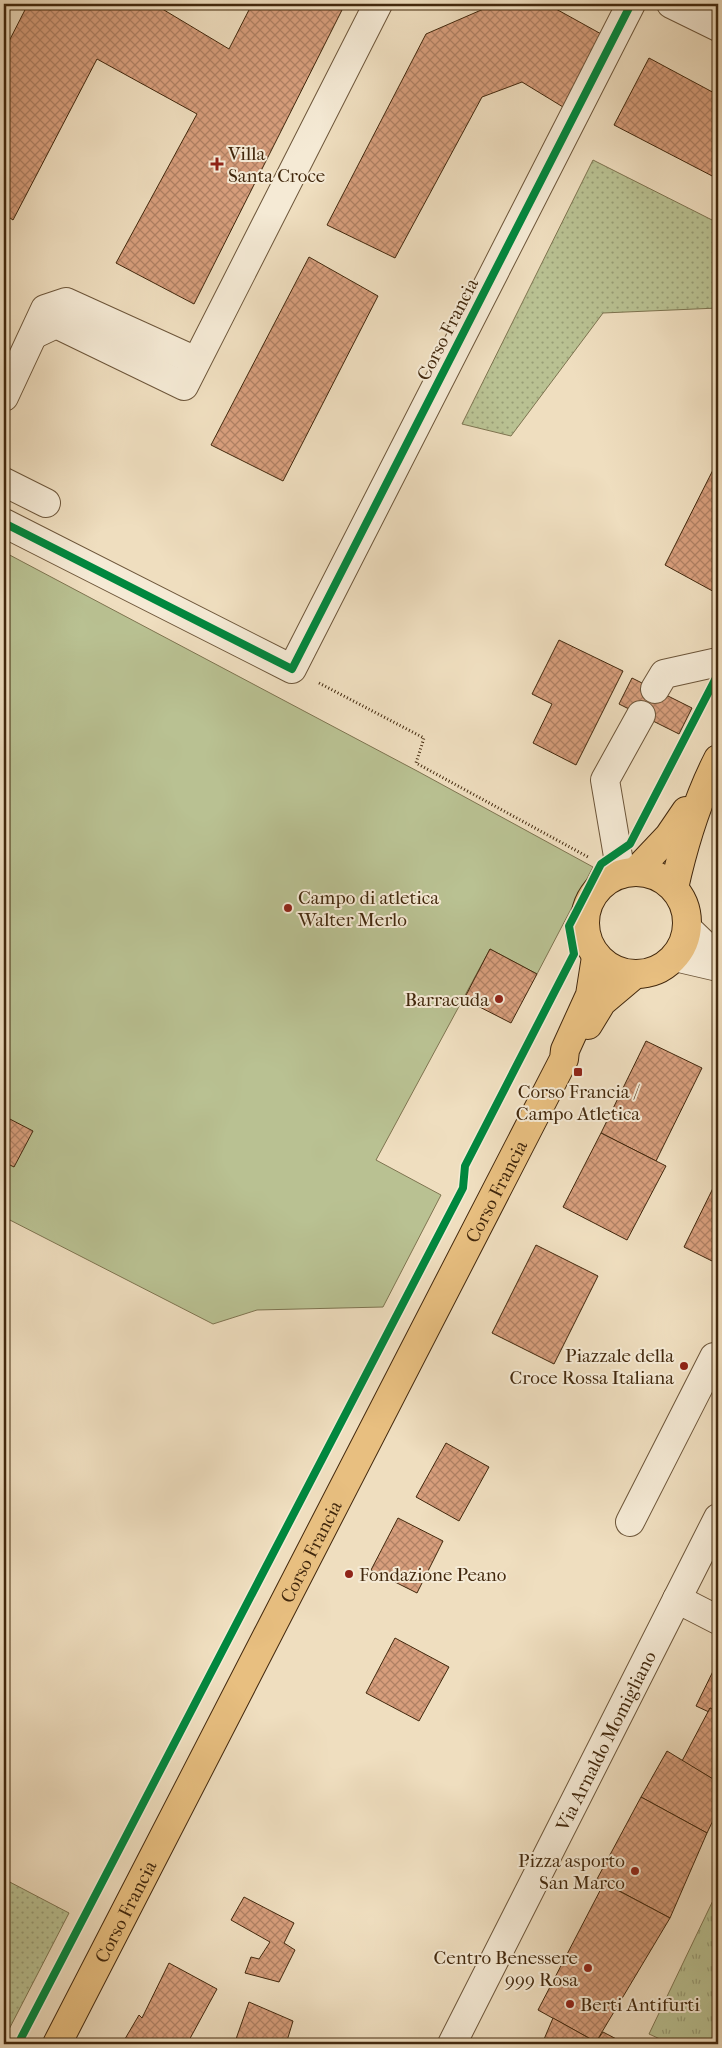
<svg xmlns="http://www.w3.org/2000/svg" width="722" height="2048" font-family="'IM FELL French Canon',serif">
	<defs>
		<pattern id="grass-tufts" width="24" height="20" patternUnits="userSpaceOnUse" patternTransform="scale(1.25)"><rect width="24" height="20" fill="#b9c192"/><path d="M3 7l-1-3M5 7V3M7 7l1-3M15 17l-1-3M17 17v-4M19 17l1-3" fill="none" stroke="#989d76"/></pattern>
		<pattern id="park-dots" width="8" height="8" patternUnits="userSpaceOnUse" patternTransform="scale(1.25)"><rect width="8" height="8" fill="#b9c192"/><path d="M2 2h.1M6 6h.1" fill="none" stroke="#989d76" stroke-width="1.8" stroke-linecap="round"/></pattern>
		<pattern id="building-cross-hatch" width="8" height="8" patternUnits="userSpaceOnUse" patternTransform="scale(1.25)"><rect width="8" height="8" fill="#d79e7c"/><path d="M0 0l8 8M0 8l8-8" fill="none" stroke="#b08164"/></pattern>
	</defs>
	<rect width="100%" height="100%" fill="#efdebf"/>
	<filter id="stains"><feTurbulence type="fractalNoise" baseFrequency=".004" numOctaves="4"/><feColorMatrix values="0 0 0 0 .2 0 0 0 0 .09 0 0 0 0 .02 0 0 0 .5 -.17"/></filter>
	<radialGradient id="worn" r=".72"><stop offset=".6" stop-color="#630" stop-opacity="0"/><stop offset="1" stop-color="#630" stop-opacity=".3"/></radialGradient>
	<polygon fill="url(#grass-tufts)" stroke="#7e7450" points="718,1890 718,2044 671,2044 649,2034"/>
	<g fill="url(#park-dots)" stroke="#7e7450">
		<polygon points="593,160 718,223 718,308 603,313 511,436 462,424"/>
		<polygon points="4,1879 69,1913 4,2039"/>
	</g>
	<polygon fill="#b9c192" stroke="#7e7450" points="4,552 419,772 593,867 537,974 490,949 376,1160 441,1195 383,1307 257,1310 213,1324 4,1217"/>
	<g fill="url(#building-cross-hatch)" stroke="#42280d">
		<polygon points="28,4 154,4 229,49 252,4 345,4 194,304 116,263 197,114 97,59 13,220 4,214 4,51"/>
		<polygon points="495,4 547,4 603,35 563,107 522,82 482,97 395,258 327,225 426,34"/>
		<polygon points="649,58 718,95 718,179 614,125"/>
		<polygon points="309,257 378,296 283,481 211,445"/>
		<polygon points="718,460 718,594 665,565"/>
		<polygon points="559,640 623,671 576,765 533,743 552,704 532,694"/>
		<polygon points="632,678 692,708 679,734 619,704"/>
		<polygon points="490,949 537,974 511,1023 464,999"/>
		<polygon points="646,1041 702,1068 656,1161 601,1133"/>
		<polygon points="4,1116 33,1131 14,1167 4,1162"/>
		<polygon points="601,1133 666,1166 627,1240 563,1207"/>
		<polygon points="718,1178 718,1264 684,1247"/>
		<polygon points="536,1245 598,1276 554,1364 492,1333"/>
		<polygon points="446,1443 489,1467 459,1521 416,1497"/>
		<polygon points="398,1518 443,1541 417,1593 371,1570"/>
		<polygon points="395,1638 449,1667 419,1721 366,1693"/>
		<polygon points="718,1661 718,1712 710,1708 709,1712 696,1706"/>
		<polygon points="710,1708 718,1712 718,1782 682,1761"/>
		<polygon points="667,1751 718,1782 718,1810 707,1833 641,1797"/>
		<polygon points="641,1797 707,1833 670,1918 597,1879"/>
		<polygon points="604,1883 670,1918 596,2042 538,2010"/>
		<polygon points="244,1897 294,1923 284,1943 295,1950 279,1982 245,1973 251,1957 259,1959 270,1942 231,1920"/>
		<polygon points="169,1963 217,1989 187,2044 122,2044 139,2015 142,2018"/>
		<polygon points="249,2002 293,2021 286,2044 252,2044 236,2039"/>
		<polygon points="553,2018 596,2042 603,2032 626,2044 542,2044"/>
	</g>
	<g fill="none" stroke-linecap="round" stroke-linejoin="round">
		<g stroke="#6d563a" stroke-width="30">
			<g id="minor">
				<polyline points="671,4 718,27"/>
				<polyline points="35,334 56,324 184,386 378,4"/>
				<polyline points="4,397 45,309 66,302 196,361"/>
				<polyline points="4,482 46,503"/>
				<polyline points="4,523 292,669 631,4"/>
				<polyline points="655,689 664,674 718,662"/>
				<polyline points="621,874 605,780 641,715"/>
				<polyline points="688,929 718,958"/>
				<polyline points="675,957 718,967"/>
				<polyline points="630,1522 714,1357 718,1359"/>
				<polyline points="677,1599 718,1620"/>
				<path id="s1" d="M 452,2044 L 718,1518"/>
			</g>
		</g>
		<g stroke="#42280d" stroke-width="30">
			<g id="major">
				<circle cx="636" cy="923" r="51"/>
				<polyline points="635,872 669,836 686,811"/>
				<path d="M 674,888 C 684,843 697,800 718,759"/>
				<polyline points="588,1025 602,1002 634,975"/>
				<path id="s2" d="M 57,2044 L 564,1059 L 565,1050 L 590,995 L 596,957"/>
			</g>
		</g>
		<polyline stroke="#42280d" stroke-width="3" stroke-dasharray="1 2.5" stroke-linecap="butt" points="319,683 424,738 416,763 588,857"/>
		<use href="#minor" stroke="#f5ead5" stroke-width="28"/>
		<use href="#major" stroke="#e8bf80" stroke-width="28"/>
		<g stroke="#f5ead5" stroke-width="11">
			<g id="cycleway">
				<polyline points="4,523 292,669 631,4"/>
				<polyline points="18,2044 463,1188 465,1166 574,954 569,926 601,864 630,844 718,674"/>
			</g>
		</g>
		<use href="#cycleway" stroke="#00873e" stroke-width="8"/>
	</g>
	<g fill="#8f2418" stroke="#f5ead5" stroke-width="2">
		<path d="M214.5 156.5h5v5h5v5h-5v5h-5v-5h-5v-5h5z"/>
		<circle cx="288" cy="908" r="5"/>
		<circle cx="499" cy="999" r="5"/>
		<rect x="573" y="1067" width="10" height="10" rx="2.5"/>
		<circle cx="684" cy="1366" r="5"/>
		<circle cx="349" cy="1574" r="5"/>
		<circle cx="635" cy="1871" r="5"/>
		<circle cx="588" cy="1968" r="5"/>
		<circle cx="570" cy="2004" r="5"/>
	</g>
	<g text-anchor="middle" stroke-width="4" stroke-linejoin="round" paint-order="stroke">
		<g font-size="19" fill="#42280d" stroke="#f5ead5" text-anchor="start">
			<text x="228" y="160">Villa<tspan x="228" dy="22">Santa Croce</tspan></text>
			<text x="298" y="904">Campo di atletica<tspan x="298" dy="22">Walter Merlo</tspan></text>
			<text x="489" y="1006" text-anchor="end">Barracuda</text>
			<text x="578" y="1098" text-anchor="middle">Corso Francia /<tspan x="578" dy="22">Campo Atletica</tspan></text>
			<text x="674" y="1362" text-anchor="end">Piazzale della<tspan x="674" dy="22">Croce Rossa Italiana</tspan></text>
			<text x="359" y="1581">Fondazione Peano</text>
			<text x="625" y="1867" text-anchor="end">Pizza asporto<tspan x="625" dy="22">San Marco</tspan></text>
			<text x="578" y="1964" text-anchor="end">Centro Benessere<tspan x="578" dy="22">999 Rosa</tspan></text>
			<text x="580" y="2011">Berti Antifurti</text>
		</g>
		<g font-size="19" fill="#42280d" stroke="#f5ead5">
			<text transform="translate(447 329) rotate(-63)" y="7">Corso Francia</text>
			<text dy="7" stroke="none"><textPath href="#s2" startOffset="959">Corso Francia</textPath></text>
			<text dy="7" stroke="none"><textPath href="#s2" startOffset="554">Corso Francia</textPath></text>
			<text dy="7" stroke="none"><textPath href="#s1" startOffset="340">Via Arnaldo Momigliano</textPath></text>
			<text dy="7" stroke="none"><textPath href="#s2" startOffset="149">Corso Francia</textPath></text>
		</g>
	</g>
	<rect width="722" height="2048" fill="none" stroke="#efdebf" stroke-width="20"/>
	<rect x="5" y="5" width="712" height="2038" fill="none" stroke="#42280d" stroke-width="2.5"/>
	<rect x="10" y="10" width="702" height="2028" fill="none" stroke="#42280d"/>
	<rect width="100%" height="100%" filter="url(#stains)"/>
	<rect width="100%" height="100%" fill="url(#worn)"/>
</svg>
